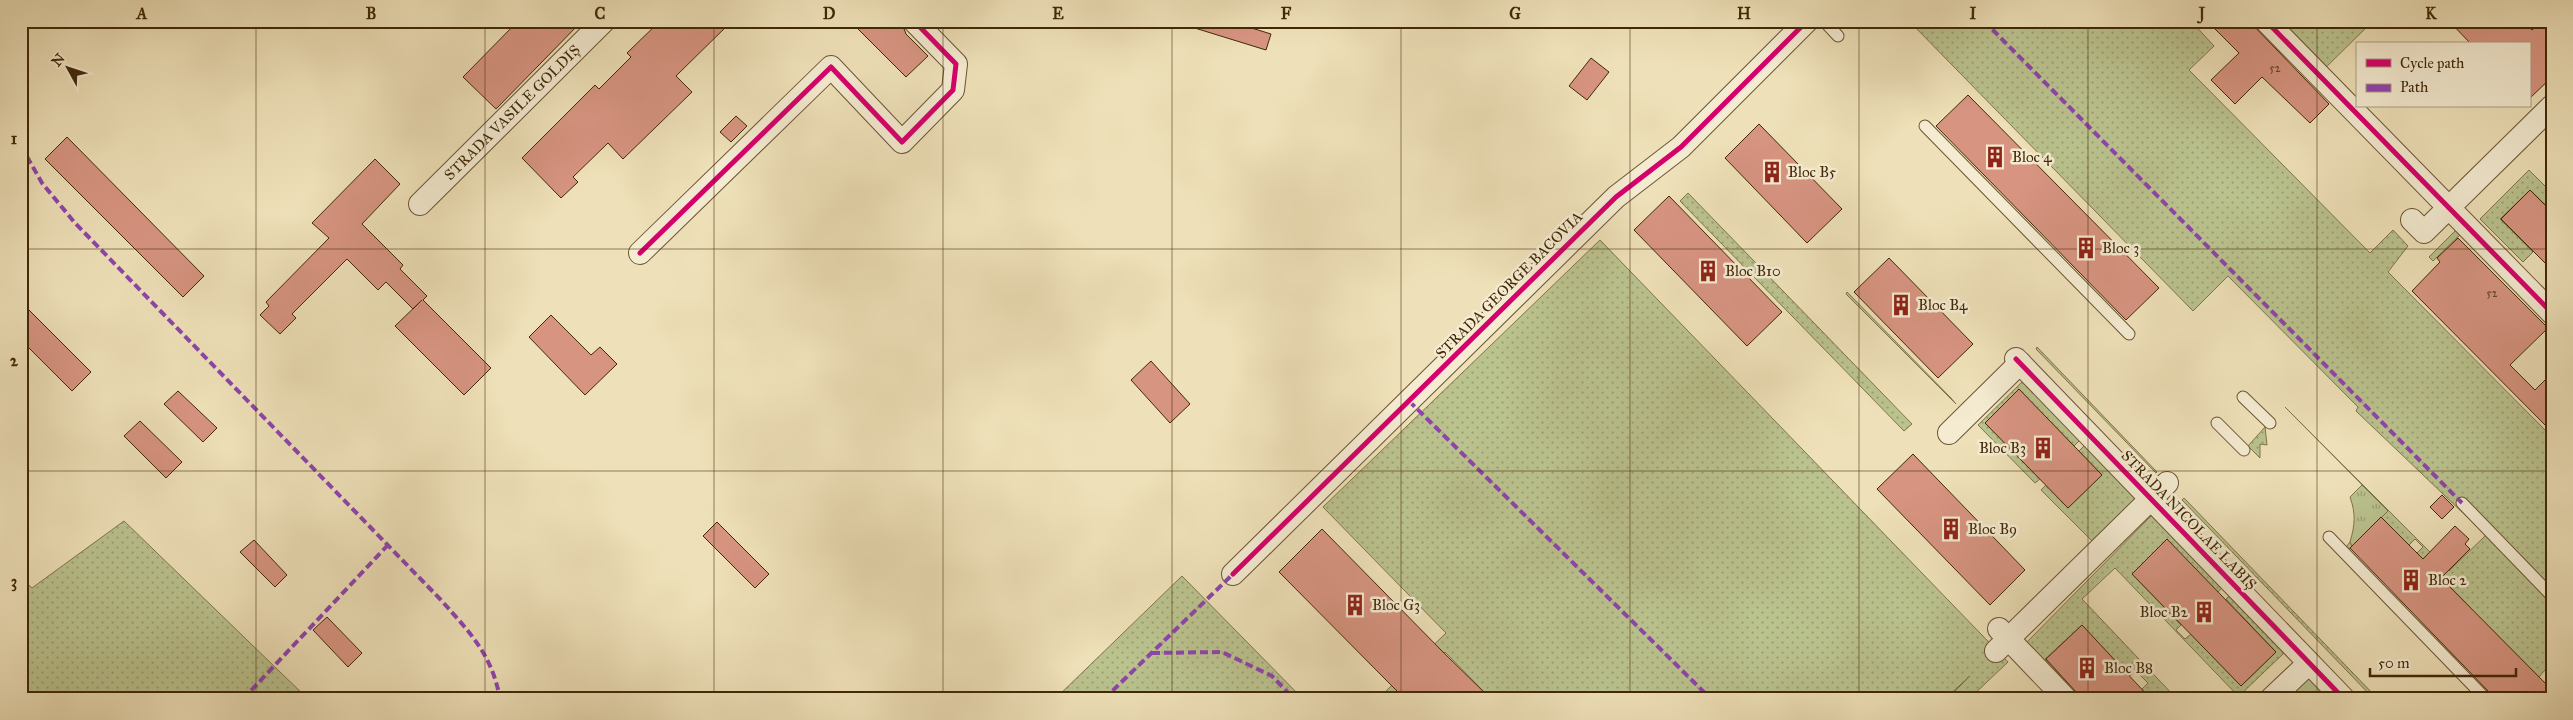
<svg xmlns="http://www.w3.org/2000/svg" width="2573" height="720" font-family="'IM FELL Great Primer',serif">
	<defs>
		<pattern id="grass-dots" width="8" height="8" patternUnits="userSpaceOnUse" patternTransform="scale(1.25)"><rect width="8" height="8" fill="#bac28e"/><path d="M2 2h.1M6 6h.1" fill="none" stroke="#999e72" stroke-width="1.8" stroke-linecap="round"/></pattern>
		<pattern id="park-tufts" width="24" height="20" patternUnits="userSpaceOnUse" patternTransform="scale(1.25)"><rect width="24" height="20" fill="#bac28e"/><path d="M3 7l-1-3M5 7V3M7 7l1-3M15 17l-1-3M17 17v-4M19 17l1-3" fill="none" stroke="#999e72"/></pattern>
	</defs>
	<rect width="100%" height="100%" fill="#eee0b8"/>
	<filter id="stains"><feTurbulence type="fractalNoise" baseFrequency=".004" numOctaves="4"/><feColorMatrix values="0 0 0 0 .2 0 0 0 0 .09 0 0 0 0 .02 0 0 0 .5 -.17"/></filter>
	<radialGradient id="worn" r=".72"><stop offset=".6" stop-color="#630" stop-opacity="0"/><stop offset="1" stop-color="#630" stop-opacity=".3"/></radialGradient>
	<g fill="url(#grass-dots)" stroke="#7e754a">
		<polygon points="1909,21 2191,21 2214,46 2189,70 2370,253 2393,230 2408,246 2388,272 2552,437 2552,677 2545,670 2539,677 2487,625 2453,658 2493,699 2486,699 2343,551 2350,542 2352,546 2348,550 2436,640 2470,607 2417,553 2423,547 2415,539 2409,545 2381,517 2388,511 2285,407 2449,571 2486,535 2356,411 2358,407 2228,276 2193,311"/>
		<polygon points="2262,21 2373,21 2316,77"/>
		<polygon points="2529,170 2552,193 2552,211 2530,190 2500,219 2533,252 2523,262 2480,219"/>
		<polygon points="1688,193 1912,424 1904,431 1680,201"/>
		<polygon points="2459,227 2464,231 2433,261 2429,257"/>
		<polygon points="1600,240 2008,662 1969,699 1947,699 1970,676 1945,699 1491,699 1445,652 1402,695 1405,699 1388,699 1383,694 1446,633 1323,507"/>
		<polygon points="1847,292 1951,398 1956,404 1846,294"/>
		<polygon points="2037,347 2157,472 2156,473 2036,349"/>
		<polygon points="2023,381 2080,440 2074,446 2019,390 2040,479 2035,483 1978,425"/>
		<polygon points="2265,427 2267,445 2260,444 2260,458 2248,446"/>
		<polygon points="2085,445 2137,499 2093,542 2041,490 2046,485 2068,508 2102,475 2079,451"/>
		<polygon points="2184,498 2378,699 2374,699 2182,500"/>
		<polygon points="2152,515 2222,588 2218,592 2167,540 2132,574 2181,625 2176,630 2185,639 2191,634 2241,686 2276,652 2226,599 2229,596 2284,653 2239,696 2241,699 2115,568 2082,599 2177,699 2151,699 2142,689 2148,683 2136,671 2130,676 2082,625 2045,659 2083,699 2074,699 2023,646"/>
		<polygon points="124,521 308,699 21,699 21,578 32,588"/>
		<polygon points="1182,576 1303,699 1055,699"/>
	</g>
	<g fill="url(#park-tufts)" stroke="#7e754a">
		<path d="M 2362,485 L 2388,511 L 2352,546 L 2350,542 C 2355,525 2356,514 2350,497 Z"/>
		<polygon points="2307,676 2328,699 2283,699"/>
	</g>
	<g fill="#d79481" stroke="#412807">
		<polygon points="518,21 582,21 496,109 463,77"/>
		<polygon points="660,21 732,21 676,76 692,92 623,159 608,143 573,177 578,182 561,198 522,158 595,85 599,89 631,57 627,53"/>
		<polygon points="850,21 901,21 906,34 928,56 906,77"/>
		<polygon points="1185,21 1229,21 1271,34 1266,50 1185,25"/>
		<polygon points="2207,21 2249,21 2329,104 2310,123 2262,77 2235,104 2211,80 2239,53"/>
		<polygon points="2449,21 2524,21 2532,30 2543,21 2552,31 2552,77 2529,99 2529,44 2471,44"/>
		<polygon points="1591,58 1609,72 1587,100 1569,86"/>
		<polygon points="1968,95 2159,288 2126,320 1936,126"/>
		<polygon points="736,116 747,126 731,142 720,132"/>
		<polygon points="1759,124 1842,209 1807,243 1725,158"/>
		<polygon points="67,137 204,276 183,297 45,159"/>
		<polygon points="375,159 400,184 362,224 403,265 400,269 427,296 423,300 491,368 464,395 395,326 422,300 413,309 386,282 378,290 347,259 292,314 296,318 280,334 260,315 269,306 266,302 329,238 312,223"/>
		<polygon points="2530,190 2552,212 2552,270 2501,219"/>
		<polygon points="1669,196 1782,312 1747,346 1634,230"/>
		<polygon points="2458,238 2548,328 2510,365 2535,390 2552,373 2552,432 2412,291 2440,262 2437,258"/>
		<polygon points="1889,258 1973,344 1938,378 1854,292"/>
		<polygon points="21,302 91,372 72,391 21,340"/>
		<polygon points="551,315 591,355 600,347 617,364 585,395 529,337"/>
		<polygon points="1151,361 1190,404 1170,423 1131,380"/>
		<polygon points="2019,389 2102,475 2068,508 1985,423"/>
		<polygon points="178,391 217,428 203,442 164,404"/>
		<polygon points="140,421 182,462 166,478 124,436"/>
		<polygon points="1913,454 2025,570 1990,605 1877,489"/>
		<polygon points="2442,495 2454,507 2442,519 2430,507"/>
		<polygon points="2381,517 2423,559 2455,526 2469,539 2465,544 2470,549 2441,578 2552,690 2552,699 2493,699 2491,694 2350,548"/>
		<polygon points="717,522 769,574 755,588 703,536"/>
		<polygon points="1322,529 1444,653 1491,699 1405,699 1387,681 1279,572"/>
		<polygon points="2167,539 2276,652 2241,686 2132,574"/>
		<polygon points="254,540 287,575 275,587 240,552"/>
		<polygon points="327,617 362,653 348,667 313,630"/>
		<polygon points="2082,625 2136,683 2151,699 2083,699 2077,693 2046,659"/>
	</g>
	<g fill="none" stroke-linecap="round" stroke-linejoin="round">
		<g stroke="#6c5633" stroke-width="13">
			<g id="service">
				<polyline points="1824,21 1838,36"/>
				<polyline points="1925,126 2129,334"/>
				<polyline points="2243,397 2270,423"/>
				<polyline points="2217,423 2244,450"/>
				<polyline points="2462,503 2552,596"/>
				<polyline points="2329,537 2486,699"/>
			</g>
		</g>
		<g stroke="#6c5633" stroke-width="24">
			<g id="minor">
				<polyline points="2266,21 2552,313"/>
				<path id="s1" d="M 420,204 L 604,21"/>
				<polyline points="2412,220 2424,232 2552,106"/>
				<polyline points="640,253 831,67 902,142 953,90 956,64 914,21"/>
				<polyline points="2016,359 2344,699"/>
				<polyline points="1949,433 2020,363"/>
				<polyline points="1233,574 1616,197 1681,147 1807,21"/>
				<polyline points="1999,629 2066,699"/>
				<polyline points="1996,651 2167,483"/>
				<polyline points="2271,699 2309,663"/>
			</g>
		</g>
		<use href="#service" stroke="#f4ebd1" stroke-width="11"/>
		<use href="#minor" stroke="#f4ebd1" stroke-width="22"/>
		<g stroke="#8e44ad" stroke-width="4" stroke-dasharray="8 4" stroke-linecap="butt">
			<polyline points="1984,21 2462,503"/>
			<path d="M 21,146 L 42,183 L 75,223 L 441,600 C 470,633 492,654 500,699"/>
			<polyline points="1409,401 1711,699"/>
			<polyline points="1152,653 1222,652 1272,676 1294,699"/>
			<polyline points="243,699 387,546"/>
			<polyline points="1104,699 1233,574"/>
		</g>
		<g stroke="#f4ebd1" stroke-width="8">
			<g id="cycleway">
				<polyline points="2266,21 2552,313"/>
				<polyline points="640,253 831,67 902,142 953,90 956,64 914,21"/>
				<polyline points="2016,359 2344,699"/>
				<polyline points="1233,574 1616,197 1681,147 1807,21"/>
			</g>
		</g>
		<use href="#cycleway" stroke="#d6006c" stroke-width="5"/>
	</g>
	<path fill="none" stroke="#412807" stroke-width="1" stroke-opacity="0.55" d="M 256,21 L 256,699M 485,21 L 485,699M 714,21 L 714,699M 943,21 L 943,699M 1172,21 L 1172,699M 1401,21 L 1401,699M 1630,21 L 1630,699M 1859,21 L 1859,699M 2088,21 L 2088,699M 2317,21 L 2317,699M 21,249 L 2552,249M 21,471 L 2552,471"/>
	<defs>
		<g id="building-bare" transform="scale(1.725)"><path d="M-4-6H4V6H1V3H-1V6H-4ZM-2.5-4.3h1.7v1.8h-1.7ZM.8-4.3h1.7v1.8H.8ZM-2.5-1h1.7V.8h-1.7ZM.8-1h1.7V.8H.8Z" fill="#8f2418" stroke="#f4ebd1" stroke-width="2.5" paint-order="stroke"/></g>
	</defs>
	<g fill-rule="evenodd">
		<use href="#building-bare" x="1995" y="157"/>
		<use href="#building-bare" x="1772" y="172"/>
		<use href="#building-bare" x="2086" y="248"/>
		<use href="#building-bare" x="1708" y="271"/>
		<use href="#building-bare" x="1901" y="305"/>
		<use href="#building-bare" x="2043" y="448"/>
		<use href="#building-bare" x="1951" y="529"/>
		<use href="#building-bare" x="2411" y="580"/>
		<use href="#building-bare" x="1355" y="605"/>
		<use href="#building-bare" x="2204" y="612"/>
		<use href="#building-bare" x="2087" y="668"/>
	</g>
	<g text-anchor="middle" stroke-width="5" stroke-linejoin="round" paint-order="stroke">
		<g font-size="12" fill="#664326">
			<text x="2275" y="72">52</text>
			<text x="2492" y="297">52</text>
		</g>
		<g font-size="15" fill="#412807" stroke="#f4ebd1">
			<text dy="5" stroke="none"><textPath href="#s1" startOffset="130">STRADA VASILE GOLDIȘ</textPath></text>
			<text transform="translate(1509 285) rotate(-45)" y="5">STRADA GEORGE BACOVIA</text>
			<text transform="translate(2189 520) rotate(46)" y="5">STRADA NICOLAE LABIȘ</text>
		</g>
		<g font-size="15" fill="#412807" stroke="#f4ebd1" text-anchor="start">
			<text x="2012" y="162">Bloc 4</text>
			<text x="1788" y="177">Bloc B5</text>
			<text x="2102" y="253">Bloc 3</text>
			<text x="1725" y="276">Bloc B10</text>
			<text x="1918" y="310">Bloc B4</text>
			<text x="2026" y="453" text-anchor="end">Bloc B3</text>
			<text x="1968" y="534">Bloc B9</text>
			<text x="2428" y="585">Bloc 2</text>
			<text x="1372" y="610">Bloc G3</text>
			<text x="2188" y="617" text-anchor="end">Bloc B2</text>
			<text x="2104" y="673">Bloc B8</text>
		</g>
	</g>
	<rect width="2573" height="720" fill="none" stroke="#eee0b8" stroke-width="55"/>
	<rect x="2356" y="42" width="175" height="65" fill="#f4ebd1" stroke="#ac9d80"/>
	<rect x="2366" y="59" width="25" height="8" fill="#d6006c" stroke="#ac9d80"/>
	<text x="2400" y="68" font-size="15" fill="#412807">Cycle path</text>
	<rect x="2366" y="84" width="25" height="8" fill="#8e44ad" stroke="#ac9d80"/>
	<text x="2400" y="92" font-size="15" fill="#412807">Path</text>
	<g transform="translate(68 68) rotate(310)" stroke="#f4ebd1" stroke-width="4" paint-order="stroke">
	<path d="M0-4L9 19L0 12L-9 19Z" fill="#412807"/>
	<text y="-8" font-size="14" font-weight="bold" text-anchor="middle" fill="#412807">N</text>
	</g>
	<path d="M2370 668v8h146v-8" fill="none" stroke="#412807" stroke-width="2.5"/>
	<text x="2378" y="668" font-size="15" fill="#412807" stroke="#f4ebd1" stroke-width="4" paint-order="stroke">50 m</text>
	<rect x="28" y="28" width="2518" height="664" fill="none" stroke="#412807" stroke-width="2"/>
	<g font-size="16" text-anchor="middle" font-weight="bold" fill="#412807">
		<text x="142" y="19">A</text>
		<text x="371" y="19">B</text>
		<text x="600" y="19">C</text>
		<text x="829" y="19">D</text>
		<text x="1058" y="19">E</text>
		<text x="1286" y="19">F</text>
		<text x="1515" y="19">G</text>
		<text x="1744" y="19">H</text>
		<text x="1973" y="19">I</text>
		<text x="2202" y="19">J</text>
		<text x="2431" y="19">K</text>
		<text x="14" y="144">1</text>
		<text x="14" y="366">2</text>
		<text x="14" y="587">3</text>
	</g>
	<rect width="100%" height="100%" filter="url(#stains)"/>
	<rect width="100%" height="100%" fill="url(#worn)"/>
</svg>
